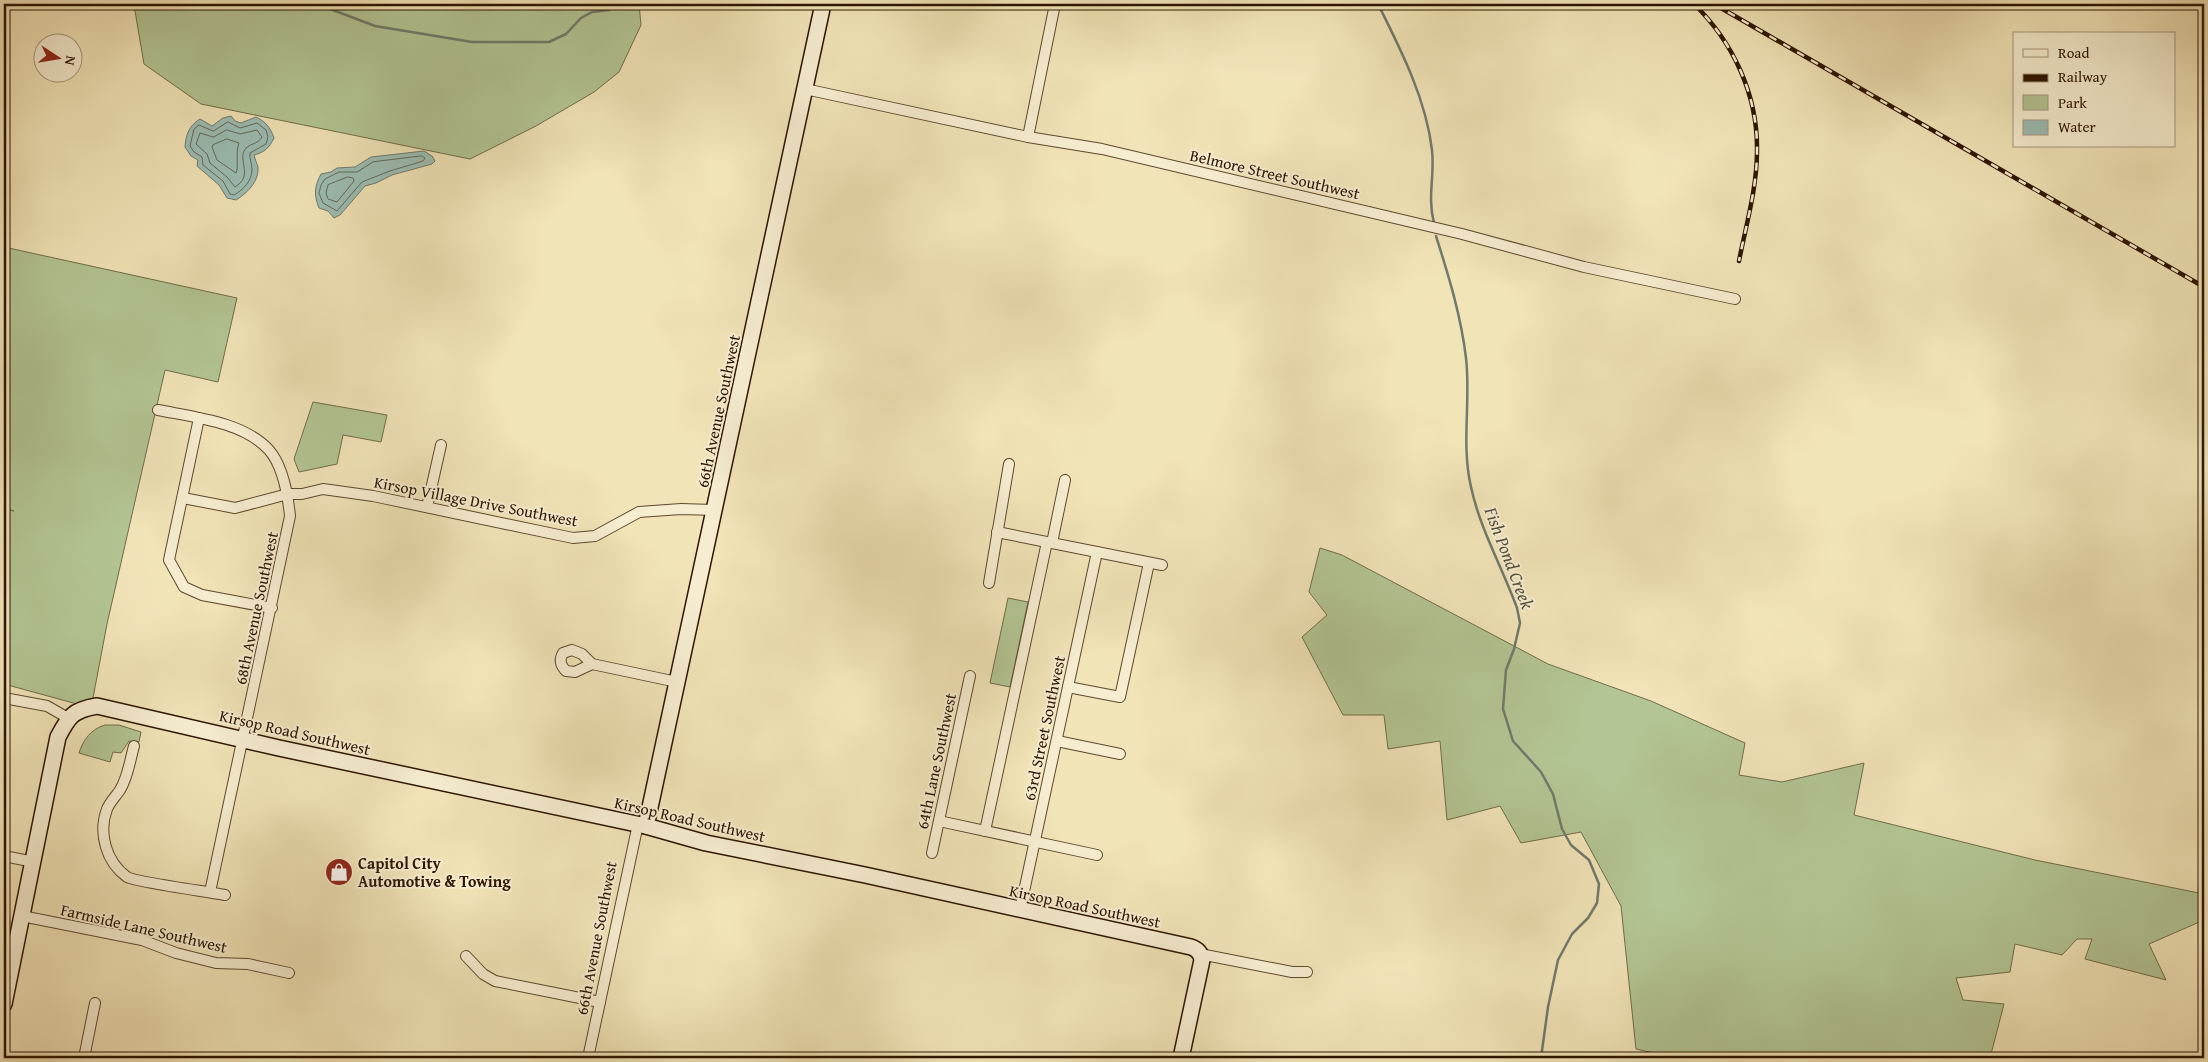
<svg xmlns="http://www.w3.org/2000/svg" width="2208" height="1062" font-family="'Gentium Book Plus',serif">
	<rect width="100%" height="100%" fill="#f1e4b7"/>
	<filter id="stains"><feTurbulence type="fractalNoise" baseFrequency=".004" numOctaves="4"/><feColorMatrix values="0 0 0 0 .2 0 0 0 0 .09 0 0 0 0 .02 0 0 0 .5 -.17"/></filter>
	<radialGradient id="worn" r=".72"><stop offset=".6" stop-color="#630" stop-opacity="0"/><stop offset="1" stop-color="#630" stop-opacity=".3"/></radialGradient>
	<g fill="#b3c594" stroke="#706c4a">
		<polygon points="127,4 639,4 641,25 619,72 594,92 536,126 470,159 201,104 144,64 135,11"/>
		<polygon points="4,247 237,298 218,382 165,370 107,624 93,698 77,704 4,684 4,509 14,511 4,508"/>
		<polygon points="313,402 387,415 381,442 343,435 337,464 299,472 294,459"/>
		<polygon points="1320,548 1342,555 1548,664 1651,701 1745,743 1739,775 1782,782 1864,763 1854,815 2035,860 2204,894 2204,920 2149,944 2166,980 2085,959 2092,939 2077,939 2062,955 2015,944 2010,972 1956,978 1963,1000 2004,1004 1990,1058 1676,1058 1636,1049 1621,906 1581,832 1521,843 1500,806 1447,820 1440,741 1388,749 1384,715 1343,715 1302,637 1327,615 1309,592"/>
		<polygon points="1008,598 1028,602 1010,687 990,683"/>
		<path d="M 105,725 L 119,725 L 141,732 L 139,742 L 129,741 L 121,753 L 113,752 L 110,762 L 79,753 C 83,740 91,729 105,725 Z"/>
	</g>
	<g fill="#9cbeb5" stroke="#707a6d">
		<path d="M 231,116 L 235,121 L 241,123 L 256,117 C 266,122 270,127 274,138 C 269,148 265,152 254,155 C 255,159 257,164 258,167 C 259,182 247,193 236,200 L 227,198 L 219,185 L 197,166 L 198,160 L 191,156 L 185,147 C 186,134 189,126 200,119 L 212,126 L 223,118 Z"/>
		<path d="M 424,151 L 432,156 L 435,161 L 432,164 L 392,175 L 376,183 L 365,186 L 340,215 L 334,218 L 328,211 L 319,208 C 314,195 314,187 321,174 L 331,172 L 337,168 L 355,167 L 371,157 Z"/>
	</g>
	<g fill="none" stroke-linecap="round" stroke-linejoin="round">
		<g stroke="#64695a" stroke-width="1">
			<path d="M 228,122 L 240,128 L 257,123 L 266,130 L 268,137 L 266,144 L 250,153 C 249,159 252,163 252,169 C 252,181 244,189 234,195 L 230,194 L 223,181 L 203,165 L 202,157 L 194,152 L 190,146 L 194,129 L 199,125 L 213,131 Z"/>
			<path d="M 227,130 L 240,134 L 257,130 L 262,137 C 258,145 248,143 244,151 C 239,163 253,176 235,187 L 227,177 L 210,163 L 207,154 L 196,144 L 200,133 L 213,137 Z"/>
			<path d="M 227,139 L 239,143 C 235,154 239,168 236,173 L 217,160 L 212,147 L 213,145 Z"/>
			<polygon points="422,156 425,158 423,161 390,171 362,182 337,211 323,203 319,193 321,185 325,179 339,172 357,172 373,162"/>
			<polygon points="348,177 353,178 354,181 337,202 328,199 326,193 328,185"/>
		</g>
		<g stroke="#707a6d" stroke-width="2.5">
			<polyline points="317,4 375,26 472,42 549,42 566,34 581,18 592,12 609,10 617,4"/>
			<path d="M 1378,4 C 1401,50 1426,99 1432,150 C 1435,176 1427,196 1434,223"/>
			<path d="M 1436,236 C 1449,277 1461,316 1466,358 C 1471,401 1461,444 1471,487 C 1480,529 1502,567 1517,608 L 1520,623 L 1514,649 L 1506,670 L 1503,709 L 1513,741 L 1541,772 L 1553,794 L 1562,829 L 1571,845 L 1589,860 L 1599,884 L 1597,903 L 1588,918 L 1572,934 L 1558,960 L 1548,1007 L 1541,1058"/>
		</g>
		<g stroke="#5e482e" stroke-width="12">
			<g id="street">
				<polyline points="805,89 1028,137 1102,149 1462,234 1584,267 1735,299"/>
				<polyline points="1028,137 1055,4"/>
				<path d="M 158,410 C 193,417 244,422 269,450 C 283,466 288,496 290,516 L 210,892"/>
				<polyline points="199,418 169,560 184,587 202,595 272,608"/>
				<polyline points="183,498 235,508 288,494 302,494 323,489 373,496 573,538 595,536 639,512 681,509 714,510"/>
				<polyline points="427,507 441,445"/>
				<polyline points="997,532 1162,565"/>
				<polyline points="1052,543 1065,480"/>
				<polyline points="989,583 1009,464"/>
				<path d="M 572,650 L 582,654 L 592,664 L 575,672 L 566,671 C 560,665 559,660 563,653 Z"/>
				<polyline points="592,664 677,682"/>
				<polyline points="1068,687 1120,697 1149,563"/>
				<polyline points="4,698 47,706 68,718"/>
				<polyline points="1057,741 1120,754"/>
				<path d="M 134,746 C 130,760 128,777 120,790 C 116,796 110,802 107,809 C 98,833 106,862 127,877 C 135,882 210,892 225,895"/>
				<polyline points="939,821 1097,855"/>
				<polyline points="985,831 1047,542"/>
				<polyline points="932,853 970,676"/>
				<polyline points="4,856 34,862"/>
				<polyline points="1020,910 1097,552"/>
				<polyline points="22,916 142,940 176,953 216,963 248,964 289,973"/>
				<polyline points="1200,954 1292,972 1307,972"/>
				<polyline points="466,956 483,974 495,981 600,1002"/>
				<polyline points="84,1058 95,1003"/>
				<polyline points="588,1058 638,824"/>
			</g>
		</g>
		<g stroke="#2d1400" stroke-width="18">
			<g id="secondary">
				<polyline points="646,826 823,4"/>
				<path d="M 4,1004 L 58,737 C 69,716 73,710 97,706 L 279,748 L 646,826 L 706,843 L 865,875 L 1191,947 C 1197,949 1201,953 1202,960 L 1181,1058"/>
			</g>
		</g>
		<use href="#street" stroke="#f6edd0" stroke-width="10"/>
		<use href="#secondary" stroke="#f6edd0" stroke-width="15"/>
		<g stroke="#2d1400" stroke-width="4.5">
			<g id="rail">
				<path d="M 1694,4 C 1733,42 1758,95 1757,151 C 1757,188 1746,225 1739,261"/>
				<polyline points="1714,4 2204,287"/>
			</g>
		</g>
		<use href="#rail" stroke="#f6edd0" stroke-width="2.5" stroke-dasharray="8" stroke-linecap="butt"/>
	</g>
	<defs>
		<g id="shop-disc" transform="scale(1.4375)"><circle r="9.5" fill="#8f2418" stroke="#f6edd0"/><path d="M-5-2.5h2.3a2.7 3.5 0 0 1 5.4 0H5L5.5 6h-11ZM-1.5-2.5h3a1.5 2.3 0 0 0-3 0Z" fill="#fff"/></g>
	</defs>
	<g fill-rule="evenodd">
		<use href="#shop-disc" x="339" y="872"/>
	</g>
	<g text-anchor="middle" stroke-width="4" stroke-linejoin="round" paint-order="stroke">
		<g font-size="16" fill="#2d1400" stroke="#f6edd0">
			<text transform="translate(1275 174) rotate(13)" y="6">Belmore Street Southwest</text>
			<text transform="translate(718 411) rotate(-78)" y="6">66th Avenue Southwest</text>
			<text transform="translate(476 501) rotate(11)" y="6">Kirsop Village Drive Southwest</text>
			<text transform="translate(256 608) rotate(-78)" y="6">68th Avenue Southwest</text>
			<text transform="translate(1044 728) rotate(-78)" y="6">63rd Street Southwest</text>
			<text transform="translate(295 732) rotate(13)" y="6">Kirsop Road Southwest</text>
			<text transform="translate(936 761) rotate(-78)" y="6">64th Lane Southwest</text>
			<text transform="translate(690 819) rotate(13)" y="6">Kirsop Road Southwest</text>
			<text transform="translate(1085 906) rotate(12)" y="6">Kirsop Road Southwest</text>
			<text transform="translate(144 928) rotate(13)" y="6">Farmside Lane Southwest</text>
			<text transform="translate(596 938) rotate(-79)" y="6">66th Avenue Southwest</text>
		</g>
		<g font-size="16" font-weight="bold" fill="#2d1400" stroke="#f6edd0" text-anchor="start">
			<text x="358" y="869">Capitol City<tspan x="358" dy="18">Automotive &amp; Towing</tspan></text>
		</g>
		<g font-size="18" font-style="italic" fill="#54503f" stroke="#f6edd0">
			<text transform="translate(1509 558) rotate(69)" y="6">Fish Pond Creek</text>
		</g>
	</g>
	<rect width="2208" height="1062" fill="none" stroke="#f1e4b7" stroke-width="20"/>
	<rect x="5" y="5" width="2198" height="1052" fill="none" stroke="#2d1400" stroke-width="2.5"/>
	<rect x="10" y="10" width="2188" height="1042" fill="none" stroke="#2d1400"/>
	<rect x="2013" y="32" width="162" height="115" fill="#f6edd0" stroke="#a6967d"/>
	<rect x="2023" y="49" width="25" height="8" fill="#f6edd0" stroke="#a6967d"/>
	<text x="2058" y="58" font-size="15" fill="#2d1400">Road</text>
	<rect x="2023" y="74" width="25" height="8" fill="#2d1400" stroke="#a6967d"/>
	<text x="2058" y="82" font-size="15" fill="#2d1400">Railway</text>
	<rect x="2023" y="95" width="25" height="15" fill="#b3c594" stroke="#a6967d"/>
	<text x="2058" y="108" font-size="15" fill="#2d1400">Park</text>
	<rect x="2023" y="120" width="25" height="15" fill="#9cbeb5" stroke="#a6967d"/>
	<text x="2058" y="132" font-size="15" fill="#2d1400">Water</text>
	<g transform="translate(58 58) rotate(102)"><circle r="24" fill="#f6edd0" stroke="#a6967d"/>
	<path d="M0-4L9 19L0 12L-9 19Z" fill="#8f2418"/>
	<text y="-8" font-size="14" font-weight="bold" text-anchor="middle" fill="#2d1400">N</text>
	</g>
	<rect width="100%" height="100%" filter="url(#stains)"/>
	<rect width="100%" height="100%" fill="url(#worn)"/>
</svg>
